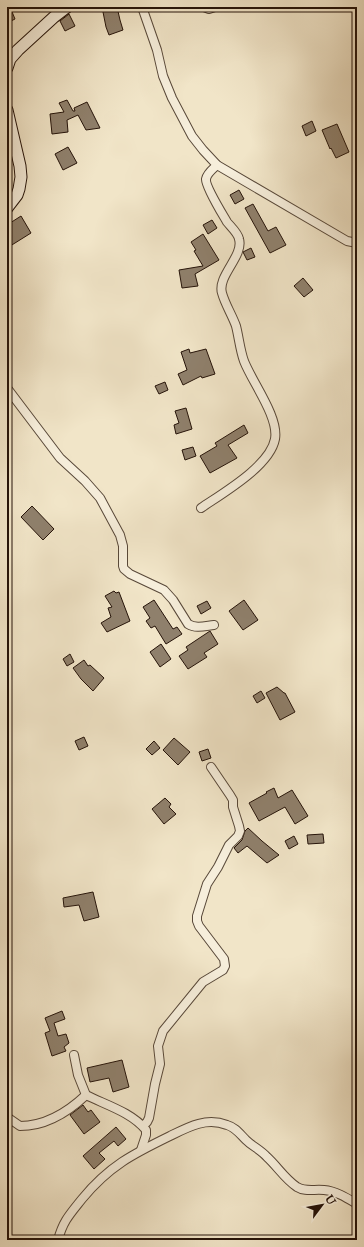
<svg xmlns="http://www.w3.org/2000/svg" width="364" height="1247" font-family="'IM FELL Double Pica',serif">
	<rect width="100%" height="100%" fill="#f1e5c8"/>
	<filter id="stains"><feTurbulence type="fractalNoise" baseFrequency=".005" numOctaves="4"/><feColorMatrix values="0 0 0 0 .2 0 0 0 0 .09 0 0 0 0 .02 0 0 0 .5 -.17"/></filter>
	<radialGradient id="worn" r=".72"><stop offset=".6" stop-color="#630" stop-opacity="0"/><stop offset="1" stop-color="#630" stop-opacity=".3"/></radialGradient>
	<g fill="#8f806c" stroke="#251309">
		<polygon points="7,7 10,7 15,19 7,23"/>
		<polygon points="102,7 117,7 120,20 123,30 109,35 106,27"/>
		<polygon points="69,14 75,26 65,31 60,21"/>
		<polygon points="67,100 73,111 75,111 74,108 87,102 100,128 86,130 78,115 67,120 68,132 52,134 50,114 64,112 59,103"/>
		<polygon points="312,121 316,131 306,136 302,126"/>
		<polygon points="337,124 349,152 336,158 331,148 330,149 322,130"/>
		<polygon points="68,147 77,163 63,170 55,154"/>
		<polygon points="239,190 244,199 235,204 230,195"/>
		<polygon points="253,204 268,231 276,227 286,245 270,253 245,208"/>
		<polygon points="21,216 31,233 7,248 7,225"/>
		<polygon points="212,220 217,228 208,234 203,225"/>
		<polygon points="203,234 219,260 195,274 198,286 182,288 179,270 203,266 194,251 196,250 191,242"/>
		<polygon points="251,248 255,257 247,260 243,252"/>
		<polygon points="303,278 313,290 304,297 294,286"/>
		<polygon points="189,349 190,353 206,349 215,374 202,378 201,376 183,385 178,374 187,370 181,352"/>
		<polygon points="165,382 168,390 159,394 155,386"/>
		<polygon points="186,408 192,429 176,434 174,425 179,423 175,411"/>
		<polygon points="244,425 248,433 228,445 237,458 210,473 200,456 217,446 215,443"/>
		<polygon points="193,447 196,456 185,460 182,450"/>
		<polygon points="32,506 54,529 43,540 21,517"/>
		<polygon points="114,591 116,593 119,592 130,621 107,632 101,623 111,617 108,608 112,607 105,596"/>
		<polygon points="154,600 173,629 177,627 182,634 166,644 155,626 151,628 146,621 150,618 143,607"/>
		<polygon points="244,600 258,620 243,630 229,611"/>
		<polygon points="207,601 211,608 201,614 197,606"/>
		<polygon points="210,631 218,644 204,653 207,657 188,669 179,656 188,650 186,647"/>
		<polygon points="161,644 171,659 160,667 150,652"/>
		<polygon points="70,654 74,662 67,666 63,659"/>
		<polygon points="84,660 88,666 90,665 104,678 93,691 81,679 73,668"/>
		<polygon points="277,687 284,693 285,693 295,712 280,720 266,693"/>
		<polygon points="261,691 265,698 257,703 253,696"/>
		<polygon points="84,737 88,746 79,750 75,741"/>
		<polygon points="174,738 190,752 178,765 163,750"/>
		<polygon points="154,741 160,748 152,755 146,749"/>
		<polygon points="208,749 211,758 202,761 199,752"/>
		<polygon points="274,788 278,798 292,790 308,816 295,824 285,807 259,821 249,803 267,793 266,792"/>
		<polygon points="165,798 171,804 169,807 176,814 164,824 152,809"/>
		<polygon points="248,828 262,841 279,855 267,863 247,846 238,853 234,848 242,840 245,831"/>
		<polygon points="323,834 324,843 308,844 307,835"/>
		<polygon points="294,836 298,844 289,849 285,841"/>
		<polygon points="93,892 99,917 84,921 79,905 64,907 63,898"/>
		<polygon points="62,1011 65,1019 54,1023 58,1036 66,1034 69,1043 64,1047 66,1051 52,1056 45,1033 50,1031 45,1018"/>
		<polygon points="122,1060 129,1087 113,1092 109,1078 90,1082 87,1068"/>
		<polygon points="83,1105 88,1112 91,1110 100,1122 84,1134 70,1115"/>
		<polygon points="116,1127 126,1139 118,1146 114,1141 99,1153 105,1159 94,1169 83,1156"/>
	</g>
	<g fill="none" stroke-linecap="round" stroke-linejoin="round">
		<g stroke="#584839" stroke-width="10">
			<g id="street">
				<polyline points="142,7 157,50 163,76 172,98 192,136 203,150 217,165 347,241 357,243"/>
				<polyline points="204,7 209,9 215,7"/>
				<path d="M 7,388 L 60,458 L 85,481 L 100,498 L 120,535 L 123,546 L 123,566 L 124,569 L 130,574 L 164,590 L 173,600 L 188,624 C 196,629 205,626 214,625"/>
				<path d="M 201,508 C 223,493 270,466 275,439 C 279,417 252,382 244,361 C 240,350 239,338 236,326 C 232,315 225,304 222,293 C 217,276 244,256 239,239 C 238,233 231,227 227,222 C 223,215 205,186 206,179 C 207,173 213,169 217,165"/>
				<path d="M 74,1055 L 78,1075 L 86,1095 C 106,1105 131,1112 146,1130 L 146,1135 L 141,1150"/>
				<path d="M 7,1117 L 20,1126 C 45,1126 68,1112 86,1095"/>
				<polyline points="143,1126 147,1122 149,1118 155,1084 160,1064 158,1046 163,1031 203,982 223,970 225,966 224,959 199,926 197,921 197,916 207,884 218,867 229,845 238,836 240,831 239,826 233,807 233,800 230,795 211,767"/>
				<path d="M 58,1240 C 63,1221 70,1214 82,1199 C 109,1166 133,1154 170,1136 C 188,1127 206,1117 227,1125 C 235,1127 240,1134 246,1140 C 252,1146 261,1150 267,1157 C 277,1166 285,1179 297,1187 C 305,1192 314,1189 324,1190 C 336,1191 347,1198 357,1204"/>
			</g>
		</g>
		<g stroke="#251309" stroke-width="13">
			<g id="secondary">
				<polyline points="7,68 10,59 18,50 54,17 67,7"/>
				<polyline points="7,110 20,166 21,177 19,189 17,195 7,208"/>
			</g>
		</g>
		<use href="#street" stroke="#f6eedb" stroke-width="8"/>
		<use href="#secondary" stroke="#f6eedb" stroke-width="11"/>
	</g>
	<rect width="364" height="1247" fill="none" stroke="#f1e5c8" stroke-width="24"/>
	<rect x="8" y="8" width="348" height="1231" fill="none" stroke="#251309" stroke-width="2"/>
	<rect x="12" y="12" width="340" height="1223" fill="none" stroke="#251309"/>
	<g transform="translate(322 1205) rotate(58)" stroke="#f6eedb" stroke-width="3" paint-order="stroke">
	<path d="M0-3L7 15L0 10L-7 15Z" fill="#251309"/>
	<text y="-6" font-size="11" font-weight="bold" text-anchor="middle" fill="#251309">U</text>
	</g>
	<rect width="100%" height="100%" filter="url(#stains)"/>
	<rect width="100%" height="100%" fill="url(#worn)"/>
</svg>
